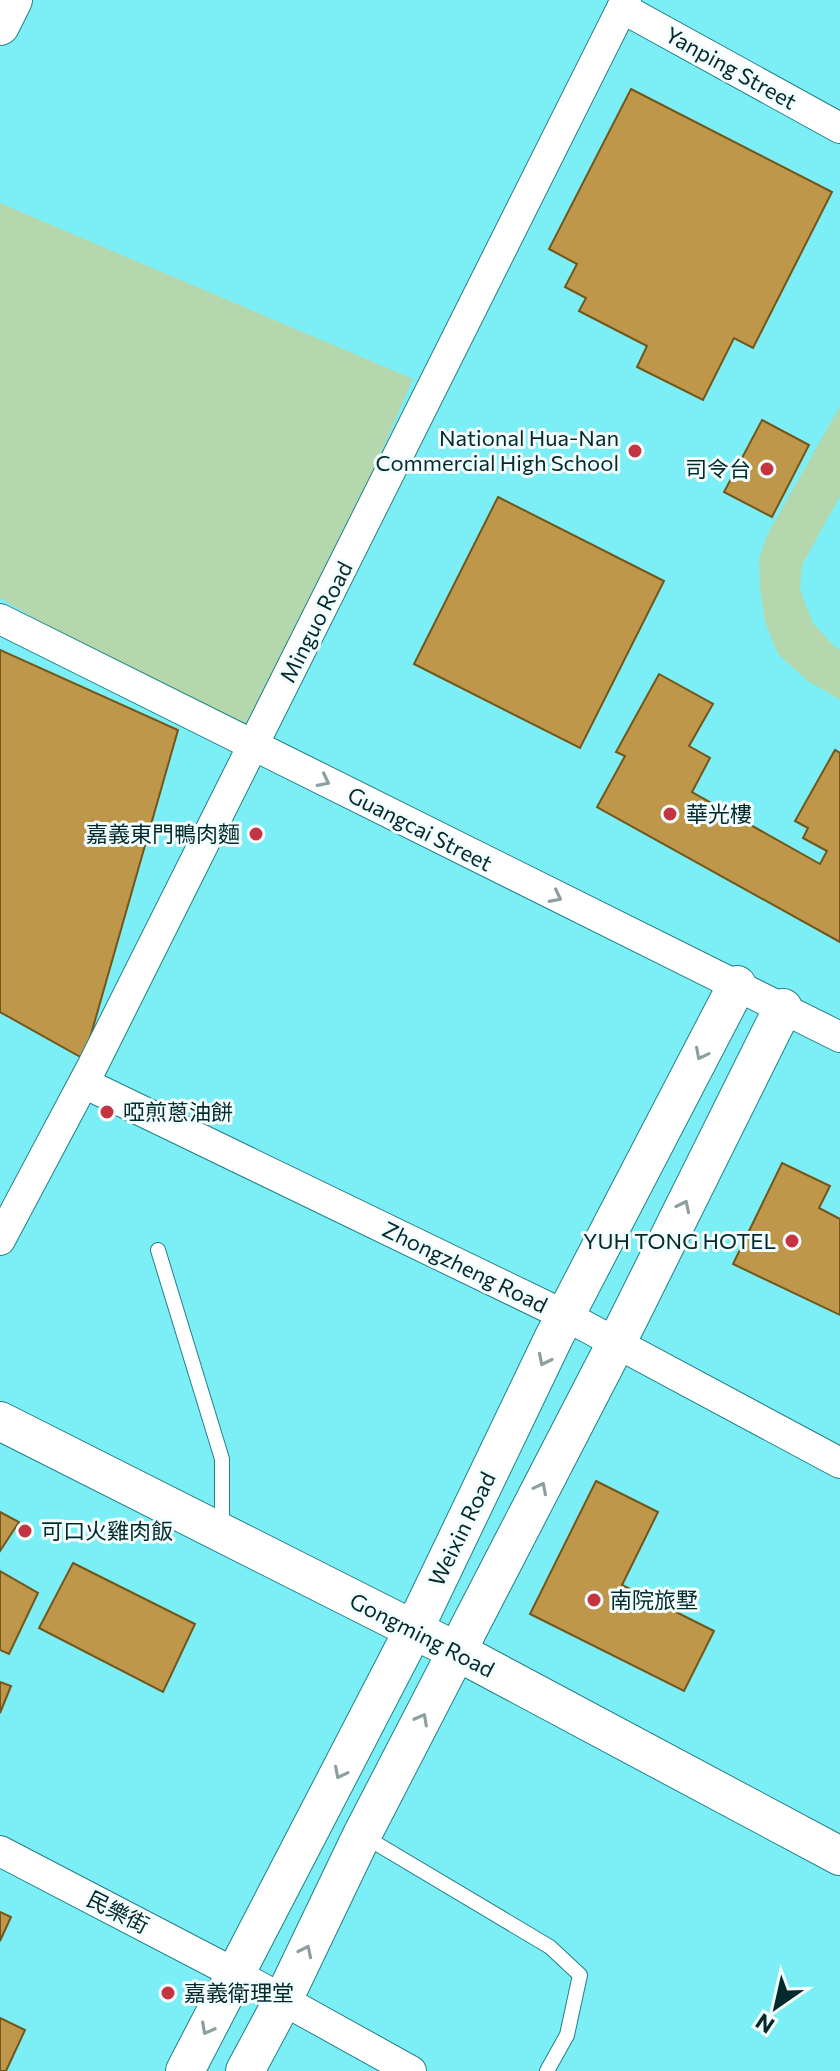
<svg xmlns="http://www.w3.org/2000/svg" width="840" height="2071" font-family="Commissioner,'Noto Sans TC',sans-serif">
	<rect width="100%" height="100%" fill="#7ceff6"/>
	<g fill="#b4d7ae">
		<polygon points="0,203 413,379 254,746 0,598"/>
		<polygon points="840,406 840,496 802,565 800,590 813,623 833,645 840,650 840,700 808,681 778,654 765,622 760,588 759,559 767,535"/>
	</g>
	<g fill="#bf974b" stroke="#73561a" stroke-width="2">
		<polygon points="631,89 832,192 753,348 734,338 703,400 637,367 647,346 579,311 586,298 565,287 577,264 549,249"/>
		<polygon points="762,420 809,445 772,517 724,492"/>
		<polygon points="498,497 664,581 580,748 414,664"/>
		<polygon points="0,650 178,730 84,1059 0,1012"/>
		<polygon points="659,674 713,704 689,746 710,758 692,792 820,864 827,851 803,838 808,828 795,821 835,750 840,753 840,942 597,807 625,756 616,752"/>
		<polygon points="782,1163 830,1186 819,1208 840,1219 840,1315 733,1264"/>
		<polygon points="596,1481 658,1512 622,1585 714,1631 684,1691 530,1614"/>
		<polygon points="0,1512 19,1522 0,1551"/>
		<polygon points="73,1563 195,1624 163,1692 39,1628"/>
		<polygon points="0,1571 38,1593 9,1654 0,1650"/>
		<polygon points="0,1682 11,1686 0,1713"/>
		<polygon points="0,1912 11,1917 0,1941"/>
		<polygon points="0,2018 25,2030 6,2071 0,2071"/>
	</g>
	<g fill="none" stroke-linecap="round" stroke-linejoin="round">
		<g stroke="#238187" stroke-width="16">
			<g id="service">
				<polyline points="158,1250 222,1459 222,1530"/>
				<polyline points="362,1835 550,1947 580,1975 567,2035 547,2071"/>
			</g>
		</g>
		<g stroke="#238187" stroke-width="32">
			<g id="minor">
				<polyline points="622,8 840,128"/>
				<polyline points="0,619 840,1037"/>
				<polyline points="84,1083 566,1316 840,1463"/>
				<polyline points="0,1240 93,1065 626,0"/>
				<polyline points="0,1851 236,1974 411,2071"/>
			</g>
		</g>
		<g stroke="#238187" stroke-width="40">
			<g id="tertiary">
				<polyline points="0,26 13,0"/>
				<polyline points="0,1421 458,1652 840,1856"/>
				<polyline points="185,2071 414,1629 554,1337 737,985"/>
				<polyline points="245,2071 283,2000 362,1835 628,1320 783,1008"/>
			</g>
		</g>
		<use href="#service" stroke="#fff" stroke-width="14"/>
		<use href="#minor" stroke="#fff" stroke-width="30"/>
		<use href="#tertiary" stroke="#fff" stroke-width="38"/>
	</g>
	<defs><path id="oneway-chevron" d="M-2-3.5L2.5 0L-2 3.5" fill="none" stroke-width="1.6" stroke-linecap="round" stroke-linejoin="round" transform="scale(2)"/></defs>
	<g stroke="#8d9fa0">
		<use href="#oneway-chevron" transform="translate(324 781) rotate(27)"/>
		<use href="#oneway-chevron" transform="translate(556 897) rotate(27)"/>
		<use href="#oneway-chevron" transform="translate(701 1054) rotate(117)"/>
		<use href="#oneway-chevron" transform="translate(684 1206) rotate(-64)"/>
		<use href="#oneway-chevron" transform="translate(544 1360) rotate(116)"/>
		<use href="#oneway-chevron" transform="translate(541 1488) rotate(-63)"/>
		<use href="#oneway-chevron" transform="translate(422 1719) rotate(-62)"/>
		<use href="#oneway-chevron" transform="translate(340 1773) rotate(117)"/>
		<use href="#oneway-chevron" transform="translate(306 1951) rotate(-64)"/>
		<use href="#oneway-chevron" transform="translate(207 2029) rotate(118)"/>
	</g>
	<g fill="#c43441" stroke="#f3fdfe" stroke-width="3">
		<circle cx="635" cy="451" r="8"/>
		<circle cx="767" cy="469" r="8"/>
		<circle cx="670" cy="814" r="8"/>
		<circle cx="256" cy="834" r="8"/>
		<circle cx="107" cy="1112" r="8"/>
		<circle cx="792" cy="1241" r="8"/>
		<circle cx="25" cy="1531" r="8"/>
		<circle cx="594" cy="1600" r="8"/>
		<circle cx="168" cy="1993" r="8"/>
	</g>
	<g text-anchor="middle" stroke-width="6" stroke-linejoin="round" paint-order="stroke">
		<g font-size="22" fill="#022a2c" stroke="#f3fdfe">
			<text transform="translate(731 68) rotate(29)" y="8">Yanping Street</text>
			<text transform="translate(316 622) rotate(-63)" y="8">Minguo Road</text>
			<text transform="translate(420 829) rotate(27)" y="8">Guangcai Street</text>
			<text transform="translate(465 1267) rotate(26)" y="8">Zhongzheng Road</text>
			<text transform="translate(462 1529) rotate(-64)" y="8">Weixin Road</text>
			<text transform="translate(422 1635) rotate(27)" y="8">Gongming Road</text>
			<text transform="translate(118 1912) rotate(27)" y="8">民樂街</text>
		</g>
		<g font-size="22" fill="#022a2c" stroke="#f3fdfe" text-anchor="start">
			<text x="619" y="446" text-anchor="end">National Hua-Nan<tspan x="619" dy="25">Commercial High School</tspan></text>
			<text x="751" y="477" text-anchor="end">司令台</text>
			<text x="686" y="822">華光樓</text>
			<text x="240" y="842" text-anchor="end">嘉義東門鴨肉麵</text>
			<text x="123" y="1120">啞煎蔥油餅</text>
			<text x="776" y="1249" text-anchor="end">YUH TONG HOTEL</text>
			<text x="41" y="1539">可口火雞肉飯</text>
			<text x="610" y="1608">南院旅墅</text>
			<text x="184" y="2001">嘉義衛理堂</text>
		</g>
	</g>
	<g transform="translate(776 2007) rotate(214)" stroke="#f3fdfe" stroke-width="6" paint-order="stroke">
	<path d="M0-6L14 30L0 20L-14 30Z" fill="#022a2c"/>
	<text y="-12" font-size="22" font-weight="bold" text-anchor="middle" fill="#022a2c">N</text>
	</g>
</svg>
